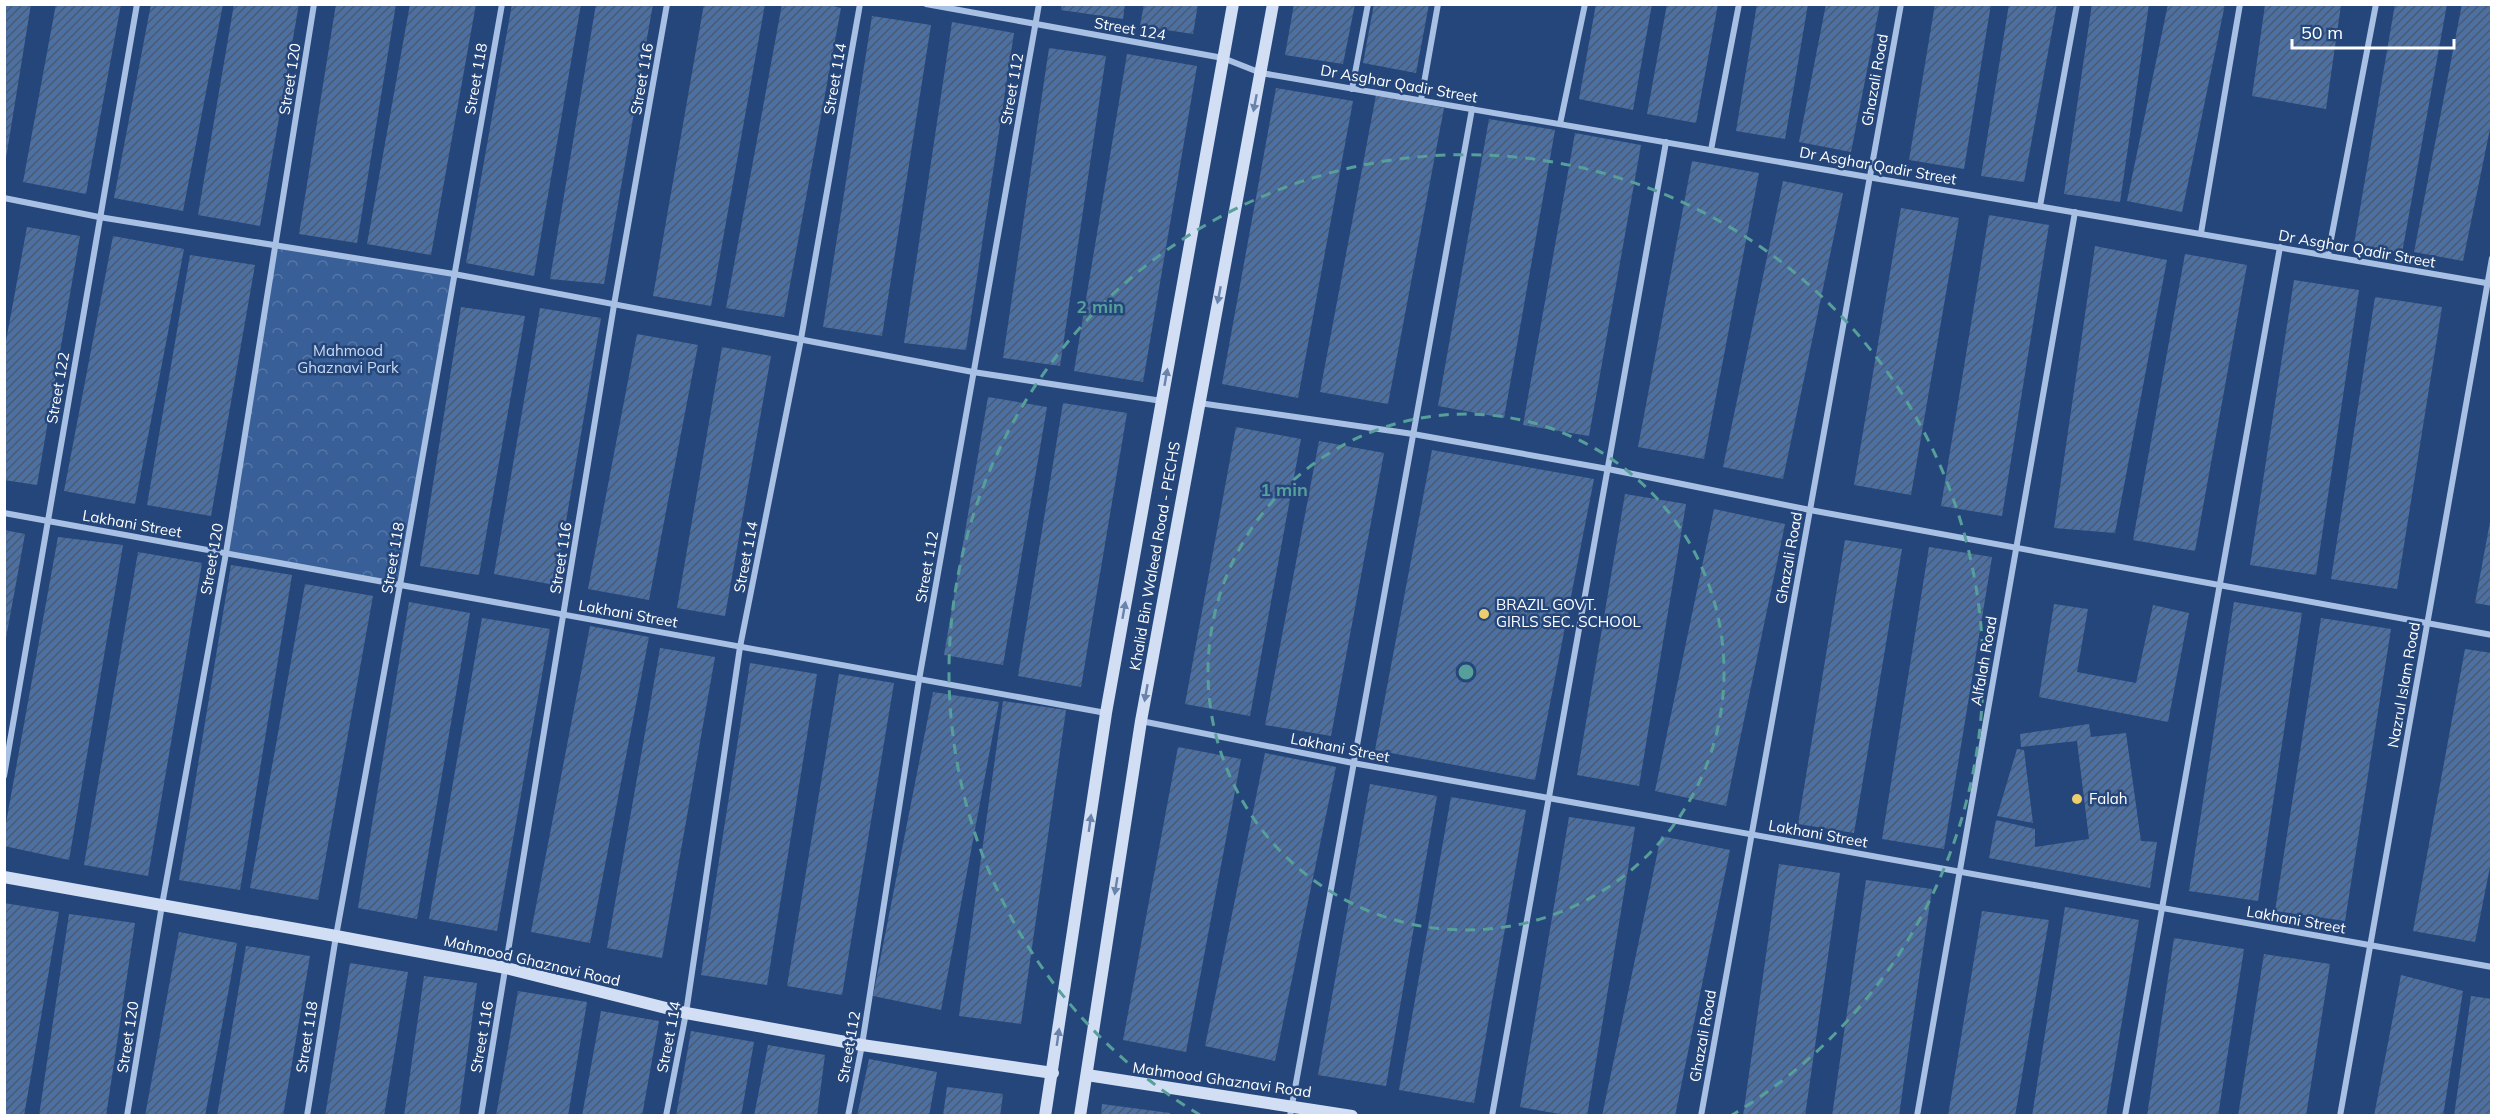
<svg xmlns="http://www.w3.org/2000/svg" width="2496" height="1120" font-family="Mulish,sans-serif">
	<defs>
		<pattern id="park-crowns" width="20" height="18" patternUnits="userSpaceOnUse" patternTransform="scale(1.5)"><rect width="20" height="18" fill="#385f97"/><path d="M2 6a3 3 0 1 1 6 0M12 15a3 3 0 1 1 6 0" fill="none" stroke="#5677a7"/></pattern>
		<pattern id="building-hatch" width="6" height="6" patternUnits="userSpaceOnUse" patternTransform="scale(1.5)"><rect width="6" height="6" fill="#4d70a3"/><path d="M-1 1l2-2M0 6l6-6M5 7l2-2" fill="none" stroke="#4c5a6f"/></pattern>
	</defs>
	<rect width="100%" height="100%" fill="#25467a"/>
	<polygon fill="url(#park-crowns)" points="276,246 454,274 400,585 226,553"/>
	<g fill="url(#building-hatch)">
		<polygon points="4,4 31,4 6,158 4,158"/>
		<polygon points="56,4 121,4 86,194 23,182"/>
		<polygon points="151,4 223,4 183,211 114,198"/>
		<polygon points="234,4 299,4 260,226 198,215"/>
		<polygon points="336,4 396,4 357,243 299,234"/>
		<polygon points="410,4 476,4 431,255 367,244"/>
		<polygon points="512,4 581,4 534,276 466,263"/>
		<polygon points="596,4 653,4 604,284 550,279"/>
		<polygon points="704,4 765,4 711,306 653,296"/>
		<polygon points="782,4 825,4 841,8 784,317 726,308"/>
		<polygon points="1062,4 1125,4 1123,19 1061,10"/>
		<polygon points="1144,4 1198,4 1193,34 1140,26"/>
		<polygon points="1294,4 1355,4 1343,64 1285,55"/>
		<polygon points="1374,4 1429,4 1416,73 1363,63"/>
		<polygon points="1596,4 1652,4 1633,110 1579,99"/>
		<polygon points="1667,4 1718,4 1696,123 1647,114"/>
		<polygon points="1757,4 1808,4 1785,139 1736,131"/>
		<polygon points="1826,4 1880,4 1851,152 1799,142"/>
		<polygon points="1935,4 1991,4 1964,169 1909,160"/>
		<polygon points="2009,4 2057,4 2024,182 1981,176"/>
		<polygon points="2092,4 2149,4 2120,202 2064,194"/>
		<polygon points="2168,4 2225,4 2182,212 2127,201"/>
		<polygon points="2395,4 2447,4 2402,253 2354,244"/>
		<polygon points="2462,4 2492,4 2492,119 2463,261 2414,252"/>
		<polygon points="2265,5 2341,5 2326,109 2252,96"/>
		<polygon points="872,16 931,25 882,336 823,327"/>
		<polygon points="952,22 1014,33 966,350 904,343"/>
		<polygon points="1049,48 1106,56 1060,366 1003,358"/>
		<polygon points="1127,54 1197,66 1143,382 1074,371"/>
		<polygon points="1276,88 1353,101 1298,398 1222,384"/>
		<polygon points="1376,95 1444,108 1388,404 1320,392"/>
		<polygon points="1489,119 1555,130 1504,418 1438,406"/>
		<polygon points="1575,133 1641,145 1589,436 1523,425"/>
		<polygon points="1692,161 1759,173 1704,459 1638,447"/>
		<polygon points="1783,181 1843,193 1783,479 1723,467"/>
		<polygon points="1901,208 1959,218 1911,495 1854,485"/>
		<polygon points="1989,215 2049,225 2002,516 1941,506"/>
		<polygon points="27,227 80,236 37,485 4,480 4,352"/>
		<polygon points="113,236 184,249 135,504 64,491"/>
		<polygon points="2095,246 2167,260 2115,533 2054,528"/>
		<polygon points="2185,254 2247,265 2195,551 2133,540"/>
		<polygon points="190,255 255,265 211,516 147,505"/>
		<polygon points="2294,280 2359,290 2316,575 2250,565"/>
		<polygon points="2375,297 2442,307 2397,589 2331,579"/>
		<polygon points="461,307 525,316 479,575 420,566"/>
		<polygon points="540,308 601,318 555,585 494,574"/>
		<polygon points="637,334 698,345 649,600 588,589"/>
		<polygon points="722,347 771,356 725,616 677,608"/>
		<polygon points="988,397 1047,407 1003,665 944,655"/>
		<polygon points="1063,403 1127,413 1081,687 1018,676"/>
		<polygon points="1236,427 1301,439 1250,716 1185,704"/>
		<polygon points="1319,441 1384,453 1331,736 1265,725"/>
		<polygon points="1432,450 1594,479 1535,780 1375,750"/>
		<polygon points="1625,494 1686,504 1639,786 1577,775"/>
		<polygon points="1714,509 1785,524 1726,806 1655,791"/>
		<polygon points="2490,522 2492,522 2492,606 2475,603"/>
		<polygon points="4,530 25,534 6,638 4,637"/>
		<polygon points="58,537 123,545 69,860 4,846 4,834"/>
		<polygon points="1845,540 1902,549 1854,833 1798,824"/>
		<polygon points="1929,547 1992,557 1944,849 1882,839"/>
		<polygon points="138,552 202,563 148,876 84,865"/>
		<polygon points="231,565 292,575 240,890 179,880"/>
		<polygon points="305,584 373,596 318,900 250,888"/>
		<polygon points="409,602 470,613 417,919 358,908"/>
		<polygon points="2234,602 2302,613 2258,901 2189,891"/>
		<polygon points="2054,604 2088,609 2077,672 2136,683 2153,605 2189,613 2168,722 2039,697"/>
		<polygon points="482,618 550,629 497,931 429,919"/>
		<polygon points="2321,618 2391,629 2345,921 2275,911"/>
		<polygon points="590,626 649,637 590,943 531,932"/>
		<polygon points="660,648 715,657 662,958 607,948"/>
		<polygon points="2465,649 2492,653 2492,857 2475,942 2413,931"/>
		<polygon points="750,663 817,674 767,985 701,975"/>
		<polygon points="839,674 894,683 842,995 787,986"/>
		<polygon points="933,692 999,702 941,1010 873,996"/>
		<polygon points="1003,701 1066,710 1021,1024 959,1016"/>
		<polygon points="2089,724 2091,737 2126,733 2141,841 2157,842 2150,888 1989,858 1996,820 2035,829 2035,847 2089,839 2077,741 2021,747 2020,734"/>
		<polygon points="1178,747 1241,759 1186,1052 1123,1040"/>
		<polygon points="2017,749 2024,750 2033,823 1997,816"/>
		<polygon points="1265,753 1336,767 1275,1061 1205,1046"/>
		<polygon points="1370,784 1437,796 1386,1086 1318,1075"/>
		<polygon points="1451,797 1526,810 1474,1103 1399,1090"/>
		<polygon points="1569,817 1635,827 1587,1116 1571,1116 1520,1107"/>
		<polygon points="1661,836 1730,850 1690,1042 1675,1116 1602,1116"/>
		<polygon points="1779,864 1840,873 1813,1060 1805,1116 1743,1116"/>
		<polygon points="1866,880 1932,889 1904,1080 1899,1116 1832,1116"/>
		<polygon points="4,903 59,912 24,1116 4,1116"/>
		<polygon points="2065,907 2139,920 2106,1116 2032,1116"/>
		<polygon points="1982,911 2049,920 2015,1116 1948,1116"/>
		<polygon points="69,914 135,923 106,1116 39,1116"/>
		<polygon points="179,932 237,943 229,988 205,1116 145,1116"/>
		<polygon points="2174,938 2244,949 2218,1116 2147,1116"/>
		<polygon points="246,946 310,956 283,1116 217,1116"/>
		<polygon points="2264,954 2330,964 2306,1116 2238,1116"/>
		<polygon points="350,963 408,972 384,1116 325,1116"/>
		<polygon points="2401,975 2463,991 2443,1116 2374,1116"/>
		<polygon points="424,976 477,983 459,1116 404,1116"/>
		<polygon points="518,991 587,1002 568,1116 496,1116"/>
		<polygon points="2471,996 2492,999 2492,1116 2454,1116"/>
		<polygon points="601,1011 659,1021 642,1116 582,1116"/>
		<polygon points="691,1031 754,1042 741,1116 676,1116"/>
		<polygon points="768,1045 825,1055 817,1116 754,1116"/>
		<polygon points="869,1059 937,1072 929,1116 857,1116"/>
		<polygon points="947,1087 1003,1094 1000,1116 943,1116"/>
		<polygon points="1102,1104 1170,1113 1170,1116 1101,1116"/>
	</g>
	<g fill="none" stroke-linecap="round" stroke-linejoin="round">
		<g stroke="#a8c0e4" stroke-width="6">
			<polyline points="926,4 1223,58 1261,73 2492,284"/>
			<polyline points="1352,89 1368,4"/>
			<polyline points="1421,100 1438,4"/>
			<polyline points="1560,124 1585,4"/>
			<polyline points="1711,150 1739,4"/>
			<polyline points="4,198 99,217 454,274 973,372 1162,401"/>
			<polyline points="2040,206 2077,4"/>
			<polyline points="2201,233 2240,4"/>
			<polyline points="2328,255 2376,4"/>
			<polyline points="1199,403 1413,434 1608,469 1810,510 2492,635"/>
			<polyline points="4,513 1106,713"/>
			<polyline points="1141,721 1353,763 2492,967"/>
			<polyline points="4,776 137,4"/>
			<polyline points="127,1116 162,905 226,553 314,4"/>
			<polyline points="307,1116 336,936 400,585 502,4"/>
			<polyline points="481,1116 614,305 667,4"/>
			<polyline points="666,1116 686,1013 740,647 801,339 860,4"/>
			<polyline points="848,1116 862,1045 919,680 1039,4"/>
			<polyline points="1290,1116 1472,109"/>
			<polyline points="1492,1116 1666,142"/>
			<polyline points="1701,1116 1901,4"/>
			<polyline points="1917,1116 2075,212"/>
			<polyline points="2125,1116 2280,247"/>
			<polyline points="2340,1116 2492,258"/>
		</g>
		<g stroke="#d1def4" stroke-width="12">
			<polyline points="4,877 336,936 506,968 686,1013 862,1045 1053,1073"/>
			<polyline points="1087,1075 1352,1116"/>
			<polyline points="1045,1116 1106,713 1233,4"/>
			<polyline points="1080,1116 1141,721 1273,4"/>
		</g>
	</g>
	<defs><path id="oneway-solid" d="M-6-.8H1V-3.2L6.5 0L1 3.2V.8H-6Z" transform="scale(1.5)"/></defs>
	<g fill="#6a83ab">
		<use href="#oneway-solid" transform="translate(1255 103) rotate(101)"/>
		<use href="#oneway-solid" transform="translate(1219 295) rotate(101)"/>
		<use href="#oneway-solid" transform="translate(1166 377) rotate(-80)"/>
		<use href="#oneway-solid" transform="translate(1124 610) rotate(-80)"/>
		<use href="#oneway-solid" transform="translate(1146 693) rotate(100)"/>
		<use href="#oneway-solid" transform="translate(1090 823) rotate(-82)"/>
		<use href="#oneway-solid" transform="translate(1116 886) rotate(99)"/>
		<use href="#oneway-solid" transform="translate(1058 1037) rotate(-82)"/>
	</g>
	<g fill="none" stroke="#579f9a" stroke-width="3" stroke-dasharray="10 8">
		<circle cx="1466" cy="672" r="258"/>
		<path d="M1200 1115A517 517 0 1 1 1732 1115"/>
	</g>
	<g fill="#edcd6c" stroke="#25467a" stroke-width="2">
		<circle cx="1484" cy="614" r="6"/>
		<circle cx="2077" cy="799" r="6"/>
	</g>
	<g text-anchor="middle" stroke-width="5" stroke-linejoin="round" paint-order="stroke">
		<g font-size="15" fill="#fff" stroke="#25467a">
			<text transform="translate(1130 29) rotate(10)" y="5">Street 124</text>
			<text transform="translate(290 79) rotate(-81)" y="5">Street 120</text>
			<text transform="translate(476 79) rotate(-80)" y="5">Street 118</text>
			<text transform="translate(642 79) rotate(-80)" y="5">Street 116</text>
			<text transform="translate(835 79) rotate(-80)" y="5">Street 114</text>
			<text transform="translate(1875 80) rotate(-80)" y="5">Ghazali Road</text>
			<text transform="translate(1399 84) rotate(10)" y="5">Dr Asghar Qadir Street</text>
			<text transform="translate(1012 89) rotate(-80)" y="5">Street 112</text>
			<text transform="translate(1878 166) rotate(10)" y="5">Dr Asghar Qadir Street</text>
			<text transform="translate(2357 249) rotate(10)" y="5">Dr Asghar Qadir Street</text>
			<text transform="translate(58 388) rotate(-80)" y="5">Street 122</text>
			<text transform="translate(132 524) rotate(10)" y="5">Lakhani Street</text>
			<text transform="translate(1155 556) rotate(-80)" y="5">Khalid Bin Waleed Road - PECHS</text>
			<text transform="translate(746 557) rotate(-79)" y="5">Street 114</text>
			<text transform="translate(393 558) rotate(-80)" y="5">Street 118</text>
			<text transform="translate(561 558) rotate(-81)" y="5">Street 116</text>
			<text transform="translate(1789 558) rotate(-80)" y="5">Ghazali Road</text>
			<text transform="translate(212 559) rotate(-80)" y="5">Street 120</text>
			<text transform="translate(927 567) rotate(-80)" y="5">Street 112</text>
			<text transform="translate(628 614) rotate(10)" y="5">Lakhani Street</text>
			<text transform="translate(1984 661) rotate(-80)" y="5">Alfalah Road</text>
			<text transform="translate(2404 685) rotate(-80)" y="5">Nazrul Islam Road</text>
			<text transform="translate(1340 748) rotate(11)" y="5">Lakhani Street</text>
			<text transform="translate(1818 834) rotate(10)" y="5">Lakhani Street</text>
			<text transform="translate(2296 920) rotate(10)" y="5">Lakhani Street</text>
			<text transform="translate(532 961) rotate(13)" y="5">Mahmood Ghaznavi Road</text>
			<text transform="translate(1703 1036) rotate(-80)" y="5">Ghazali Road</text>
			<text transform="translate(128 1037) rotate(-81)" y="5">Street 120</text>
			<text transform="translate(307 1037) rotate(-81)" y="5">Street 118</text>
			<text transform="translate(482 1037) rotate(-80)" y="5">Street 116</text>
			<text transform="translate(669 1037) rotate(-79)" y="5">Street 114</text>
			<text transform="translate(849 1047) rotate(-80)" y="5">Street 112</text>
			<text transform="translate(1222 1080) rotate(8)" y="5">Mahmood Ghaznavi Road</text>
		</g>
		<g font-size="15" fill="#cadbf3" stroke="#25467a">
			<text x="348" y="356">Mahmood<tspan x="348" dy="17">Ghaznavi Park</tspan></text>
		</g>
		<g font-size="15" fill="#fff" stroke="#25467a" text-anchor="start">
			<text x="1496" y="610">BRAZIL GOVT.<tspan x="1496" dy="17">GIRLS SEC. SCHOOL</tspan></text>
			<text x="2089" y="804">Falah</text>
		</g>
	</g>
	<circle cx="1466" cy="672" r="9" fill="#579f9a" stroke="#25467a" stroke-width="3"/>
	<g font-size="18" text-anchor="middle" font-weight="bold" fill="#579f9a" stroke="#25467a" stroke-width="5" stroke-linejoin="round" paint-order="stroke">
		<text x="1100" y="313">2 min</text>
		<text x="1284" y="496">1 min</text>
	</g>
	<rect width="2496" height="1120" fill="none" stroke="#ffffff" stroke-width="12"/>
	<path d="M2292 39v9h162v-9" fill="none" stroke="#ffffff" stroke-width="3"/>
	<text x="2301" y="39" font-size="18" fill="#ffffff" stroke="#25467a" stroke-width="4.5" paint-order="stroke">50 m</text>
</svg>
